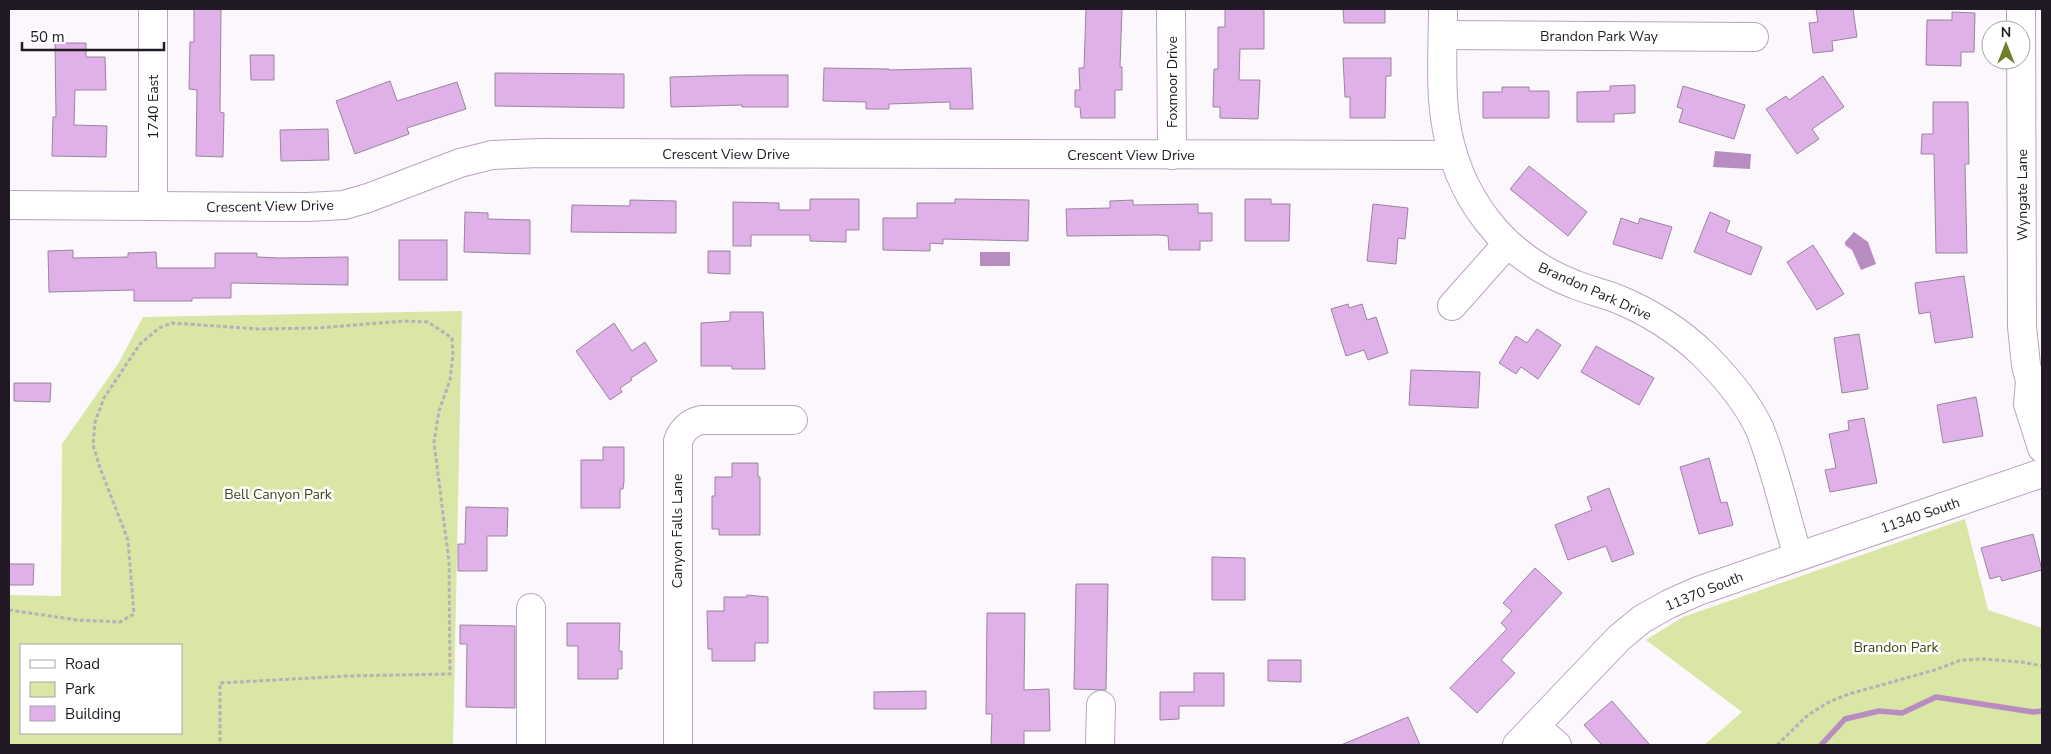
<svg xmlns="http://www.w3.org/2000/svg" width="2051" height="754" font-family="'Nunito Sans',sans-serif">
	<rect width="100%" height="100%" fill="#fcf7fd"/>
	<g fill="#d9e6a5" fill-rule="evenodd">
		<path d="M 462,311 L 453,745 L 9,745 L 9,595 L 61,596 L 62,444 L 118,364 L 143,317 ZM 181,645 L 181,733 L 21,733 L 21,645 Z"/>
		<polygon points="1965,519 1988,610 2042,628 2042,745 1704,745 1742,712 1646,640 1683,617"/>
	</g>
	<g fill="#b88cc0">
		<polygon points="1715,151 1751,154 1750,169 1713,167"/>
		<polygon points="1854,232 1868,242 1876,264 1861,270 1852,250 1845,245 1845,242"/>
		<rect x="980" y="252" width="30" height="14"/>
	</g>
	<g fill="none" stroke-linecap="round" stroke-linejoin="round">
		<polyline stroke="#b88cc0" stroke-width="5.5" points="1821,745 1845,719 1879,711 1902,713 1936,697 2033,712 2042,711"/>
	</g>
	<g fill="#dfb1e8" stroke="#9a859e">
		<polygon points="194,9 221,9 220,112 224,113 223,157 196,156 197,90 189,89 190,42 194,42"/>
		<polygon points="1086,9 1122,9 1120,67 1122,67 1122,90 1115,90 1115,118 1081,118 1080,107 1075,107 1075,90 1080,90 1079,68 1084,68"/>
		<polygon points="1225,9 1264,9 1264,49 1240,49 1239,80 1260,80 1258,119 1220,118 1220,107 1213,107 1214,69 1218,69 1218,27 1225,27"/>
		<polygon points="1343,9 1385,9 1385,23 1344,23"/>
		<polygon points="1816,9 1853,9 1857,37 1832,41 1833,51 1813,53 1809,23 1818,22"/>
		<polygon points="1952,12 1975,13 1974,52 1961,52 1961,66 1926,65 1927,20 1952,20"/>
		<polygon points="55,43 86,43 86,57 105,57 106,90 75,90 74,125 107,126 106,157 52,156 53,117 56,117"/>
		<polygon points="250,55 274,55 274,80 251,80"/>
		<polygon points="1343,58 1391,58 1391,76 1386,76 1385,118 1350,118 1350,97 1345,97"/>
		<polygon points="824,68 889,69 889,70 971,68 973,109 950,109 950,102 889,104 889,109 866,109 866,102 823,101"/>
		<polygon points="495,73 624,74 624,108 495,106"/>
		<polygon points="743,75 788,75 788,107 742,107 742,105 671,107 670,77"/>
		<polygon points="1823,76 1844,107 1812,129 1819,139 1797,154 1766,109 1786,96 1789,100"/>
		<polygon points="390,81 397,101 457,82 466,109 407,128 409,134 355,154 336,101"/>
		<polygon points="1635,85 1635,113 1614,114 1614,122 1577,122 1577,92 1610,91 1610,86"/>
		<polygon points="1683,86 1745,105 1734,139 1679,122 1683,109 1677,107"/>
		<polygon points="1502,87 1529,87 1529,91 1549,91 1549,118 1483,118 1483,92 1502,92"/>
		<polygon points="1933,102 1968,102 1969,164 1965,164 1967,253 1936,253 1934,154 1921,154 1922,134 1933,134"/>
		<polygon points="328,129 329,160 281,161 280,130"/>
		<polygon points="1529,166 1587,212 1568,236 1510,189"/>
		<polygon points="810,199 859,199 859,230 846,230 846,242 810,241 810,235 751,235 751,246 733,246 733,202 779,203 779,210 810,210"/>
		<polygon points="955,199 1029,200 1028,241 943,239 943,244 930,243 930,251 883,250 883,218 917,218 917,203 955,203"/>
		<polygon points="1245,199 1271,199 1271,204 1290,204 1289,241 1245,241"/>
		<polygon points="630,200 676,201 676,233 571,232 572,205 630,206"/>
		<polygon points="1133,200 1133,205 1198,204 1198,213 1212,213 1212,241 1200,241 1200,250 1169,250 1168,236 1160,235 1067,236 1066,209 1110,208 1110,201"/>
		<polygon points="1373,204 1408,208 1405,239 1398,238 1396,264 1367,261"/>
		<polygon points="465,212 488,213 488,219 530,220 530,254 464,252"/>
		<polygon points="1710,212 1730,221 1726,232 1762,247 1751,275 1694,252"/>
		<polygon points="1621,218 1638,224 1640,218 1672,227 1662,259 1613,244"/>
		<rect x="399" y="240" width="48" height="40"/>
		<polygon points="1813,245 1844,294 1817,310 1787,262"/>
		<polygon points="73,250 73,258 128,257 128,253 156,252 157,268 215,268 215,253 257,253 257,257 280,258 348,257 348,285 231,283 231,298 192,298 192,301 134,301 134,290 49,292 48,251"/>
		<polygon points="708,251 730,251 730,274 708,273"/>
		<polygon points="1964,276 1973,337 1935,343 1930,312 1919,314 1915,283"/>
		<polygon points="1348,304 1349,308 1362,304 1367,320 1376,317 1388,353 1368,360 1364,350 1346,356 1331,309"/>
		<polygon points="730,312 763,312 765,369 732,369 732,366 701,366 701,323 730,321"/>
		<polygon points="614,323 632,351 645,342 657,361 631,378 632,380 620,388 622,392 610,400 576,351"/>
		<polygon points="1537,329 1561,345 1538,379 1521,367 1516,374 1499,363 1516,336 1527,343"/>
		<polygon points="1859,334 1868,389 1842,393 1834,338"/>
		<polygon points="1596,346 1654,378 1639,405 1581,372"/>
		<polygon points="1411,370 1480,372 1478,408 1409,405"/>
		<polygon points="14,383 51,383 50,402 14,401"/>
		<polygon points="1976,397 1983,436 1943,443 1937,405"/>
		<polygon points="1864,418 1877,483 1830,492 1825,470 1836,468 1829,434 1849,430 1848,421"/>
		<polygon points="603,447 624,447 624,481 623,489 620,489 620,508 581,508 581,460 603,460"/>
		<polygon points="1709,458 1721,503 1727,502 1733,525 1699,534 1680,467"/>
		<polygon points="732,463 758,463 758,477 760,477 760,535 719,535 719,529 712,529 712,496 715,496 715,477 732,477"/>
		<polygon points="1609,488 1634,554 1612,562 1606,546 1568,560 1555,525 1592,510 1587,497"/>
		<polygon points="466,507 508,508 507,536 487,536 487,571 458,571 458,544 465,544"/>
		<polygon points="2033,534 2042,570 2002,581 2000,576 1990,579 1981,548"/>
		<polygon points="1212,557 1245,558 1245,600 1212,600"/>
		<polygon points="9,564 34,564 33,585 9,585"/>
		<polygon points="1535,568 1562,593 1501,660 1515,673 1477,713 1450,688 1507,629 1501,623 1512,611 1503,603"/>
		<polygon points="1076,584 1108,584 1106,690 1074,689"/>
		<polygon points="747,595 768,597 768,643 755,643 755,661 712,661 712,649 708,649 707,611 724,611 724,597 747,597"/>
		<polygon points="987,613 1025,613 1024,690 1049,689 1050,731 1024,731 1024,745 991,745 992,714 986,714"/>
		<polygon points="567,623 620,623 619,651 622,651 622,669 618,669 618,679 578,679 578,646 567,646"/>
		<polygon points="460,625 515,626 515,708 466,707 467,644 460,644"/>
		<polygon points="1268,660 1301,660 1301,682 1268,681"/>
		<polygon points="1194,673 1224,673 1224,706 1179,706 1179,719 1160,720 1160,692 1194,692"/>
		<polygon points="926,691 926,709 874,709 874,692"/>
		<polygon points="1612,701 1650,745 1602,745 1584,725"/>
		<polygon points="1408,717 1420,745 1341,745"/>
	</g>
	<g fill="none" stroke-linecap="round" stroke-linejoin="round">
		<g stroke="#b9a3be" stroke-width="30">
			<g id="minor">
				<polyline points="153,9 153,206"/>
				<polyline points="1171,9 1172,155"/>
				<path d="M 1443,9 C 1443,45 1440,83 1445,118 C 1456,196 1502,257 1576,285 C 1588,290 1602,293 1615,298 C 1646,310 1680,331 1704,355 C 1724,375 1748,403 1760,430 C 1776,470 1785,515 1798,556"/>
				<polyline points="2021,9 2022,327 2026,365 2030,381 2028,404 2042,448"/>
				<polyline points="1443,35 1754,37"/>
				<polyline points="9,205 308,207 344,205 368,198 460,163 492,155 540,153 1452,155"/>
				<polyline points="1452,306 1507,244"/>
				<polyline points="531,608 531,745"/>
				<polyline points="1535,726 1557,745"/>
				<path d="M 678,745 L 678,441 C 682,430 689,423 701,420 L 793,420"/>
				<polyline points="1100,745 1101,705"/>
				<polyline points="1517,745 1619,638 1642,619 1669,604 1698,591 2042,473"/>
			</g>
		</g>
		<g stroke="#b6b1b8" stroke-width="3" stroke-dasharray="4 2.5" stroke-linecap="butt">
			<polyline points="9,610 77,620 120,622 134,614 128,540 100,468 93,445 95,422 104,398 140,344 159,328 172,323 259,329 317,328 405,321 428,322 452,338 453,355 450,380 439,411 434,442 449,562 450,674 348,676 220,683 220,745"/>
			<polyline points="1777,745 1808,715 1829,702 1849,694 1938,669 1961,660 1983,659 2022,662 2042,666"/>
		</g>
		<use href="#minor" stroke="#fff" stroke-width="28"/>
	</g>
	<g text-anchor="middle" stroke-width="5" stroke-linejoin="round" paint-order="stroke">
		<g font-size="14" fill="#211923" stroke="#fff">
			<text x="1599" y="41">Brandon Park Way</text>
			<text transform="translate(1172 82) rotate(-90)" y="5">Foxmoor Drive</text>
			<text transform="translate(153 107) rotate(-90)" y="5">1740 East</text>
			<text x="726" y="159">Crescent View Drive</text>
			<text x="1131" y="160">Crescent View Drive</text>
			<text transform="translate(2022 195) rotate(-90)" y="5">Wyngate Lane</text>
			<text transform="translate(270 206) rotate(-1)" y="5">Crescent View Drive</text>
			<text transform="translate(1595 291) rotate(24)" y="5">Brandon Park Drive</text>
			<text transform="translate(1920 515) rotate(-19)" y="5">11340 South</text>
			<text transform="translate(677 531) rotate(-90)" y="5">Canyon Falls Lane</text>
			<text transform="translate(1704 591) rotate(-22)" y="5">11370 South</text>
		</g>
		<g font-size="14" fill="#3e4614" stroke="#fff">
			<text x="278" y="499">Bell Canyon Park</text>
			<text x="1896" y="652">Brandon Park</text>
		</g>
	</g>
	<rect width="2051" height="754" fill="none" stroke="#211923" stroke-width="20"/>
	<rect x="20" y="644" width="162" height="90" fill="#ffffff" stroke="#a6a3a7"/>
	<rect x="30" y="660" width="25" height="8" fill="#ffffff" stroke="#a6a3a7"/>
	<text x="65" y="669" font-size="15" fill="#211923">Road</text>
	<rect x="30" y="682" width="25" height="15" fill="#d9e6a5" stroke="#a6a3a7"/>
	<text x="65" y="694" font-size="15" fill="#211923">Park</text>
	<rect x="30" y="706" width="25" height="15" fill="#dfb1e8" stroke="#a6a3a7"/>
	<text x="65" y="719" font-size="15" fill="#211923">Building</text>
	<g transform="translate(2006 45)"><circle r="24" fill="#ffffff" stroke="#a6a3a7"/>
	<path d="M0-4L9 19L0 12L-9 19Z" fill="#727e2b"/>
	<text y="-8" font-size="14" font-weight="bold" text-anchor="middle" fill="#211923">N</text>
	</g>
	<path d="M22 42v8h142v-8" fill="none" stroke="#211923" stroke-width="2.5"/>
	<text x="30" y="42" font-size="15" fill="#211923" stroke="#ffffff" stroke-width="4" paint-order="stroke">50 m</text>
</svg>
